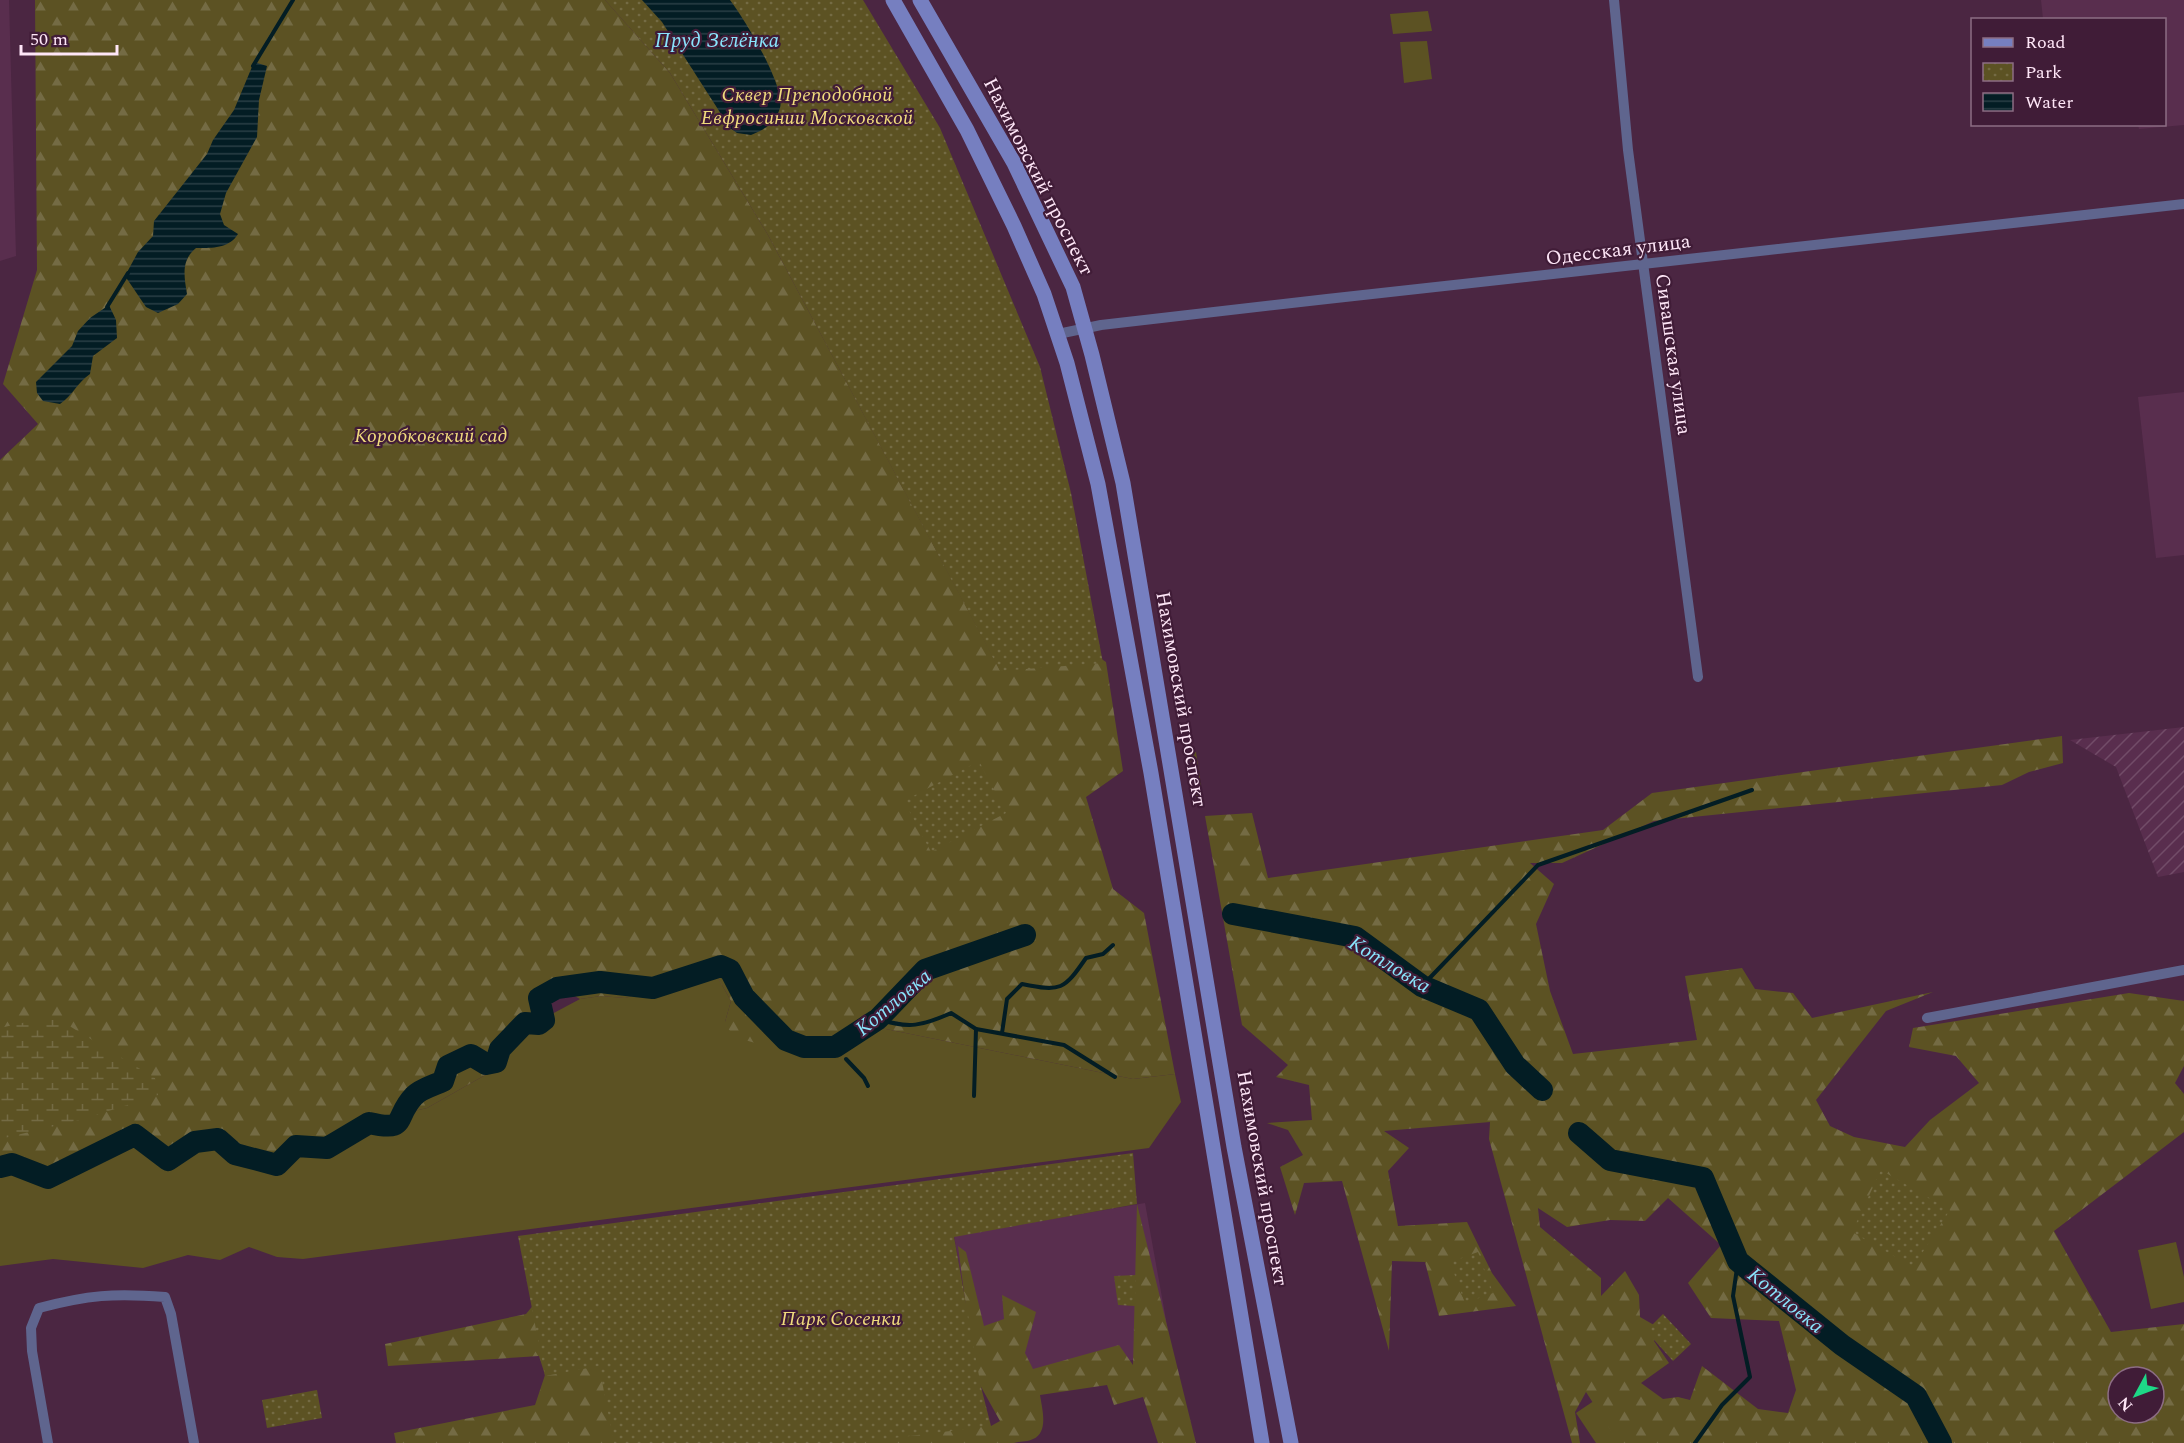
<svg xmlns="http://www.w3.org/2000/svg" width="2184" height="1443" font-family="Spectral,serif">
	<defs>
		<pattern id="industrial-furrows" width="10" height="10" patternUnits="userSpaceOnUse" patternTransform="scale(1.5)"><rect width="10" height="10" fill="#592e4e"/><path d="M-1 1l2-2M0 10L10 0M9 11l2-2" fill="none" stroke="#724c68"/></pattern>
		<pattern id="forest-firs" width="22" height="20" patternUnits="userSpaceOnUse" patternTransform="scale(1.5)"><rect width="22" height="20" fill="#5c5223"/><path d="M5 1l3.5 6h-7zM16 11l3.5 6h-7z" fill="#746b44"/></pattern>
		<pattern id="wetland-marsh" width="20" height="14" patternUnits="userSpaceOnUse" patternTransform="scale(1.5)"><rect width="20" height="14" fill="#5c5223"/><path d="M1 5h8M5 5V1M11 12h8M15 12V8" fill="none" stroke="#746b44"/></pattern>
		<pattern id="park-dots" width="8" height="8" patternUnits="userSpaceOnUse" patternTransform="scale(1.5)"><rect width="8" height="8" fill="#5c5223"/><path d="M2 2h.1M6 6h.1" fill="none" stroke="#746b44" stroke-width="1.8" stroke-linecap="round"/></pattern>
		<pattern id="water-rules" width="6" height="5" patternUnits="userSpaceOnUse" patternTransform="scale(1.5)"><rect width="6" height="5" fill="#031d24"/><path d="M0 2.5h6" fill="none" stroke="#293e45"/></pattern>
	</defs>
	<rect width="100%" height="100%" fill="#4b2642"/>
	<g fill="#592e4e">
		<polygon points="0,0 9,0 16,256 0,261"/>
		<polygon points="2041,0 2184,0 2184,125 2139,129 2138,125 2164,124 2164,20 2043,19"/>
		<polygon points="2184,392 2184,555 2156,558 2138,397"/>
		<polygon points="1145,1203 1172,1353 981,1387 954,1236"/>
	</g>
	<polygon fill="url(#industrial-furrows)" points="2184,727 2184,872 2158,877 2116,767 2070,740"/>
	<g fill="#5c5223">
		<polygon points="1428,11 1432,31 1393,34 1390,14"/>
		<polygon points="1427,41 1432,79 1404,83 1400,42"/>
		<polygon points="1189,751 1196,752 1204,804 1198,806"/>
		<polygon points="709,974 718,978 731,1001 725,1022 812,1045 876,1027 1133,1079 1175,1074 1181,1102 1149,1148 303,1259 277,1257 249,1247 220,1260 188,1255 143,1268 53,1259 0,1266 0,1164 12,1161 53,1172 135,1132 168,1155 195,1139 219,1135 241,1154 275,1162 295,1143 325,1146 366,1122 427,1108 487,1074 499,1046 525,1021 537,1022 580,999 601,996 625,998"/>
		<polygon points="2176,1242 2184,1277 2184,1302 2151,1309 2138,1250"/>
		<polygon points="1607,1392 1642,1443 1596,1443 1576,1413"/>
	</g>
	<g fill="url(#forest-firs)" fill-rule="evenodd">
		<polygon points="35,0 605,0 670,73 768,235 1000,670 1100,658 1106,662 1123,771 1086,797 1113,889 1144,913 1175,1074 1133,1079 876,1027 812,1045 773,1048 738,1038 727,1028 725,1022 731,1001 718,978 709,974 625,998 601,996 580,999 557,986 537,997 542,1020 537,1022 525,1021 499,1046 487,1074 427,1108 366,1122 325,1146 295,1143 275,1163 241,1154 219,1135 195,1139 168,1155 135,1132 53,1172 12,1161 0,1164 0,460 38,424 3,384 37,270"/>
		<path d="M 2062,736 L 2063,763 L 2029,772 L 2002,785 L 1654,821 L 1562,863 L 1530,863 L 1554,884 L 1536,924 L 1550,991 L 1573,1054 L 1697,1040 L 1685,976 L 1742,968 L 1755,989 L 1793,993 L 1812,1018 L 1933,992 L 1886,1011 L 1816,1100 L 1830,1126 L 1854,1137 L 1905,1147 L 1930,1120 L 1979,1083 L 1956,1056 L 1909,1047 L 1913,1028 L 2129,993 L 2184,1001 L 2184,1066 L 2175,1083 L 2184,1094 L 2184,1132 L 2054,1231 L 2111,1332 L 2184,1324 L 2184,1443 L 1619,1443 L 1586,1392 L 1575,1412 L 1580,1443 L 1572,1443 L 1489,1139 L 1490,1122 L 1384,1131 L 1409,1148 L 1388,1171 L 1398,1226 L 1467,1222 L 1492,1273 L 1516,1306 L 1439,1316 L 1425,1262 L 1392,1261 L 1389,1351 L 1342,1181 L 1304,1183 L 1295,1215 L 1280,1167 L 1303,1155 L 1288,1130 L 1267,1123 L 1312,1120 L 1309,1085 L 1276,1077 L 1288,1065 L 1242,1025 L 1205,816 L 1252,813 L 1268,878 L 1603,830 L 1652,793 ZM 1668,1198 L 1721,1245 L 1688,1283 L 1711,1318 L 1779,1321 L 1796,1390 L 1788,1413 L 1758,1409 L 1702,1366 L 1690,1400 L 1678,1397 L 1663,1399 L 1641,1383 L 1669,1363 L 1654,1341 L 1654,1325 L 1640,1317 L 1639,1295 L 1625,1271 L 1601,1296 L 1601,1278 L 1540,1227 L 1538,1208 L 1567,1227 L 1610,1220 L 1645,1221 ZM 2118,1377 L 2154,1377 L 2154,1413 L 2118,1413 Z"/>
		<path d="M 1137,1204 L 1196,1443 L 1158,1443 L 1143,1397 L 1114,1405 L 1107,1385 L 1040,1395 C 1042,1409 1049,1432 1033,1439 C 1028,1442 1020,1441 1014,1443 L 396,1443 L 394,1433 L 535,1405 L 545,1375 L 539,1356 L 388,1366 L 385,1344 L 526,1314 L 540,1297 L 991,1426 L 1000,1421 L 975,1376 L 958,1246 L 966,1252 L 984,1326 L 1004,1319 L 1002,1295 L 1036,1312 L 1025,1353 L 1033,1369 L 1119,1345 L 1133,1365 Z"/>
	</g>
	<polygon fill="url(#wetland-marsh)" points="53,1016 155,1078 158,1095 84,1119 0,1139 0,1028"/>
	<g fill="url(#park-dots)">
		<polygon points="605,0 863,0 940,128 1040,367 1071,493 1103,663 1000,671 768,235 670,73"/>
		<polygon points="979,761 1006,813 931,852 904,801"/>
		<polygon points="1133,1153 1137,1204 954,1237 981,1387 991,1426 853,1443 614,1443 599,1366 545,1376 518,1236"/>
		<polygon points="1881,1170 1950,1210 1913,1267 1852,1232"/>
		<polygon points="1478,1252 1493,1293 1465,1303 1450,1262"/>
		<polygon points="1136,1275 1135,1306 1118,1305 1114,1276"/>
		<polygon points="1663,1314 1691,1344 1673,1361 1646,1331"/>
		<polygon points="317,1390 322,1418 267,1428 262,1400"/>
	</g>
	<g fill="url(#water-rules)">
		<path d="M 642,0 L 730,0 C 744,18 786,87 780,108 C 775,124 765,129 751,135 L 737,133 L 730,128 L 662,22 Z"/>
		<path d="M 254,62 L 267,66 L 259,100 L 257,137 L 226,193 L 220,214 L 224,225 L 238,234 C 229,249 211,248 196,248 C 181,260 184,276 187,294 L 178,304 L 158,313 L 146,307 L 125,276 L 138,252 L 153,236 L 154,221 L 207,154 L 213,140 L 234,110 Z"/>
		<path d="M 109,305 L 116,320 L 117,338 L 93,356 L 90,374 C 77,383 73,395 60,404 L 43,401 L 37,393 L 36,382 L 72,346 L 78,331 L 90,318 Z"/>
	</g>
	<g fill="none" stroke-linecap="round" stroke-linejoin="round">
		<g stroke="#031d24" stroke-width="4">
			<polyline points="253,66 293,0"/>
			<polyline points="107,307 128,273"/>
			<polyline points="1422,986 1538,865 1752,790"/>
			<path d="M 878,1019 C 909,1029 922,1026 951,1013 L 976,1029 L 1064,1045 L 1115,1077"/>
			<path d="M 1002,1033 L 1007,999 L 1022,984 C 1061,992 1064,990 1086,958 L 1103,954 L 1113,945"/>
			<polyline points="835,1047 839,1051"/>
			<polyline points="846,1059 864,1078 868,1086"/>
			<polyline points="974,1096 976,1029"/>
			<polyline points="1695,1443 1722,1405 1750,1377 1733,1296 1738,1261"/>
		</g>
		<g stroke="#031d24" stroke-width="22">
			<polyline points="1233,914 1355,937 1422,986 1479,1010 1515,1065 1542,1090"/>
			<polyline points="1579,1133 1610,1160 1703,1178 1738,1261 1842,1345 1916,1396 1941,1443"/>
			<path d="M 0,1167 L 12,1164 L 48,1178 L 135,1135 L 168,1160 L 195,1142 L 218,1139 L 235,1154 L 277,1165 L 296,1146 L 327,1148 L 369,1123 C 409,1132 393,1118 414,1096 C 420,1089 435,1085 443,1081 L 448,1066 L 471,1055 L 486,1064 L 496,1062 L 500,1049 L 525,1023 L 539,1024 L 544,1020 L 539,998 L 557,988 L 600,982 L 653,988 L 721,966 L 730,970 L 744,997 L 786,1040 L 804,1047 L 835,1047 L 878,1019 L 925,970 L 1025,935"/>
		</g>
		<g stroke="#5f658e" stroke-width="10">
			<polyline points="1614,0 1628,150 1698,677"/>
			<polyline points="1058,334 1101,325 1327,299 2184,204"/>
			<polyline points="1927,1018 2184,970"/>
			<path d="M 48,1443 L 32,1351 L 31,1328 L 39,1308 C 88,1295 114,1293 165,1297 L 171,1314 L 194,1443"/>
		</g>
		<g stroke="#767fc0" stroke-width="15">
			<polyline points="893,0 967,130 1014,226 1044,294 1067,363 1098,484 1151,773 1262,1443"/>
			<polyline points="920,0 1014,163 1073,287 1092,355 1123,483 1234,1147 1291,1443"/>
		</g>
	</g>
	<g text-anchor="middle" stroke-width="4.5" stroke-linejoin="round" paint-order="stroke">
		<g font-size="20" font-style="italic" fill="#f0db7d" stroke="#401c37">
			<text x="807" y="101">Сквер Преподобной<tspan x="807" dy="23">Евфросинии Московской</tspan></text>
			<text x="431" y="442">Коробковский сад</text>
			<text x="841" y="1325">Парк Сосенки</text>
		</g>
		<g font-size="20" fill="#fee6f7" stroke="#401c37">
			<text transform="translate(1039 176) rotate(63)" y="7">Нахимовский проспект</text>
			<text transform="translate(1618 249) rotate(-7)" y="7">Одесская улица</text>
			<text transform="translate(1674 354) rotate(82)" y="7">Сивашская улица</text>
			<text transform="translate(1182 699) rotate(80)" y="7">Нахимовский проспект</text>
			<text transform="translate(1263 1178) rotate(80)" y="7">Нахимовский проспект</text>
		</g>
		<g font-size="21" font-style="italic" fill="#89e5fd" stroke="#401c37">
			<text x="717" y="47">Пруд Зелёнка</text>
			<text transform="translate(1390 964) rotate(31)" y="7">Котловка</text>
			<text transform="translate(893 1002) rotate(-40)" y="7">Котловка</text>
			<text transform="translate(1786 1300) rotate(39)" y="7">Котловка</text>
		</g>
	</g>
	<rect x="1971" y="18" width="195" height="108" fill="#401c37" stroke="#8c6d84" stroke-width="1.5"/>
	<rect x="1983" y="38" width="30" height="9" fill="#767fc0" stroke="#8c6d84" stroke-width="1.5"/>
	<text x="2025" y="48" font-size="18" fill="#fee6f7">Road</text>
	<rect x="1983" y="63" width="30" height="18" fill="url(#park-dots)" stroke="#8c6d84" stroke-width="1.5"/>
	<text x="2025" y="78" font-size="18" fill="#fee6f7">Park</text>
	<rect x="1983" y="93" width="30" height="18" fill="url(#water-rules)" stroke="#8c6d84" stroke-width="1.5"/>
	<text x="2025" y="108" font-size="18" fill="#fee6f7">Water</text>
	<g transform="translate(2136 1395) rotate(229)"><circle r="28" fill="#401c37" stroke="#8c6d84" stroke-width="1.5"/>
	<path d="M0-4.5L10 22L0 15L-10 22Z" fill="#1ed887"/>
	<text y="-9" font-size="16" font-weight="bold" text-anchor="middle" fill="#fee6f7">N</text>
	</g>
	<path d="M21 45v9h96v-9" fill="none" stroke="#fee6f7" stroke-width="3"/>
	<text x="30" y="45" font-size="18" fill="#fee6f7" stroke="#401c37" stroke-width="4.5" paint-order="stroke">50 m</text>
</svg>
